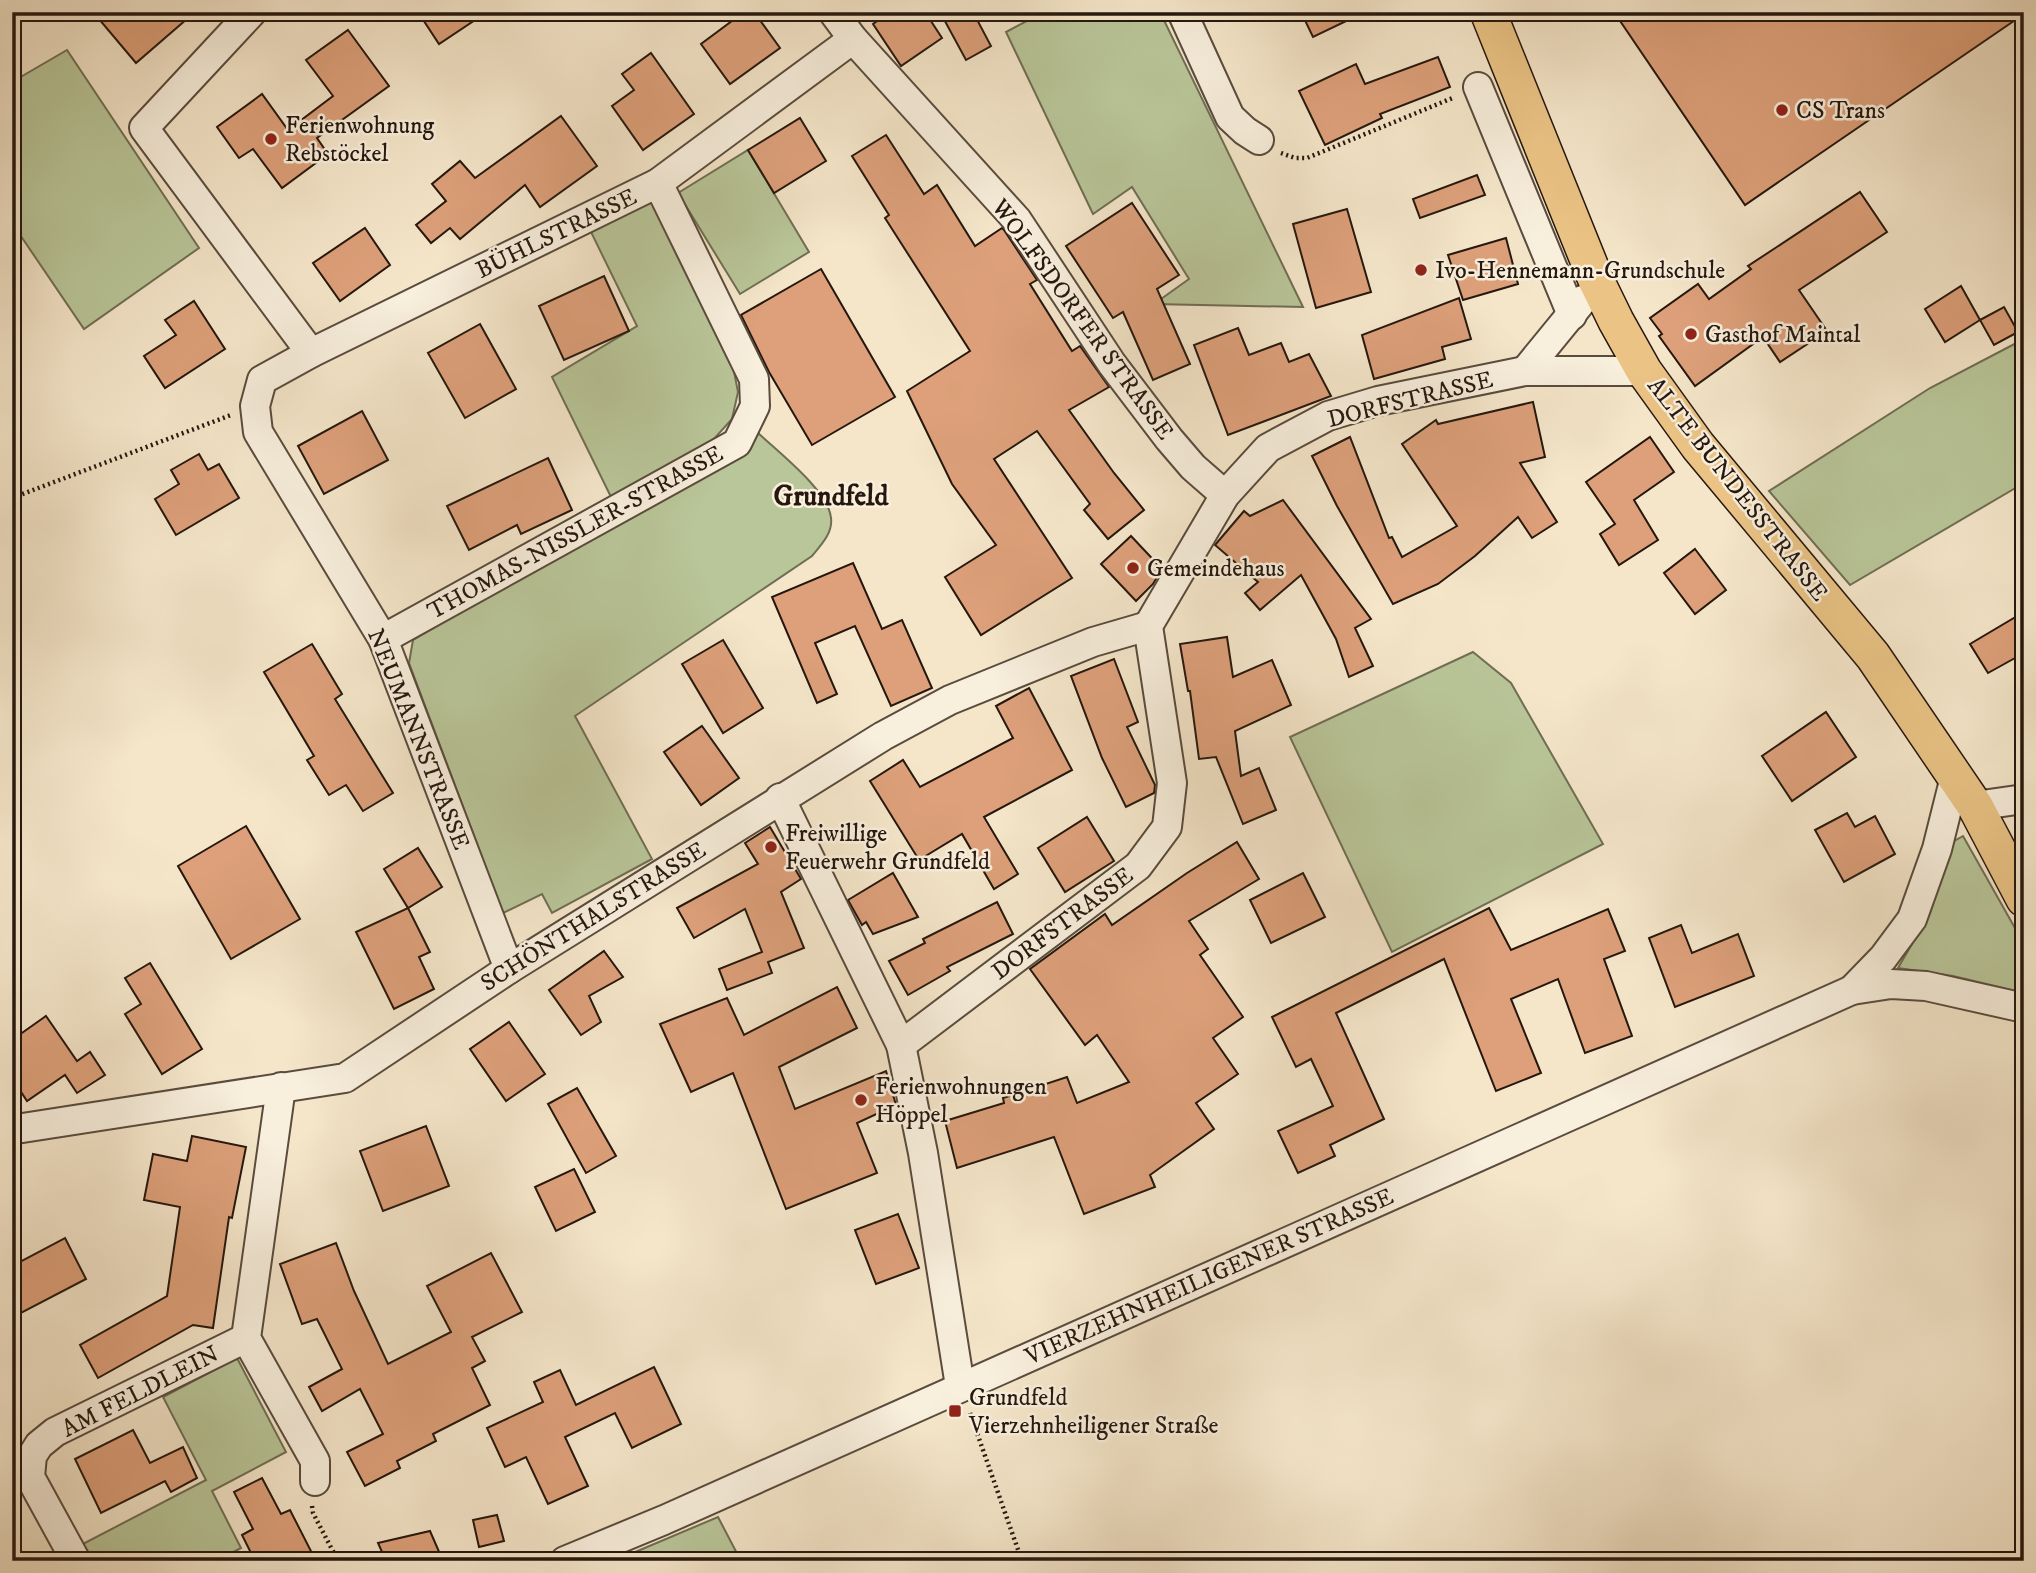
<svg xmlns="http://www.w3.org/2000/svg" width="2036" height="1573" font-family="'IM FELL DW Pica',serif">
	<rect width="100%" height="100%" fill="#f5e6ca"/>
	<filter id="stains"><feTurbulence type="fractalNoise" baseFrequency=".00286" numOctaves="4"/><feColorMatrix values="0 0 0 0 .2 0 0 0 0 .09 0 0 0 0 .02 0 0 0 .5 -.17"/></filter>
	<radialGradient id="worn" r=".72"><stop offset=".6" stop-color="#630" stop-opacity="0"/><stop offset="1" stop-color="#630" stop-opacity=".3"/></radialGradient>
	<g fill="#b9c699" stroke="#6f6e54" stroke-width="2">
		<polygon points="1044,12 1160,12 1303,307 1154,304 1189,279 1132,187 1093,214 1006,32"/>
		<polygon points="67,50 199,248 84,329 12,223 12,82"/>
		<polygon points="748,150 809,252 740,294 678,193"/>
		<polygon points="653,199 732,361 738,392 732,419 713,440 613,501 552,377 637,326 591,232"/>
		<polygon points="2024,339 2024,483 1850,585 1769,491 1930,388"/>
		<path d="M 757,432 C 777,451 829,491 831,518 C 833,533 821,545 812,556 L 575,716 L 652,859 L 552,913 L 542,894 L 503,913 L 409,663 L 413,640 L 623,517 Z"/>
		<polygon points="1473,652 1511,683 1603,844 1392,952 1290,737"/>
		<polygon points="1963,836 2024,944 2024,993 1953,976 1898,968 1930,913 1949,844"/>
		<polygon points="237,1358 286,1452 212,1491 241,1548 217,1561 86,1561 79,1546 206,1480 163,1397"/>
		<polygon points="718,1517 741,1561 614,1561"/>
	</g>
	<g fill="#dda07a" stroke="#25170e" stroke-width="2">
		<polygon points="93,12 195,12 136,63"/>
		<polygon points="418,12 487,12 439,44"/>
		<polygon points="744,12 754,12 780,48 730,84 701,44"/>
		<polygon points="890,12 925,12 942,38 901,66 873,24"/>
		<polygon points="940,12 973,12 991,46 966,60"/>
		<polygon points="1301,12 1365,12 1313,37"/>
		<polygon points="1614,12 2024,12 2024,14 1745,205"/>
		<polygon points="348,30 389,86 317,138 328,154 282,188 253,149 239,158 217,127 262,94 288,130 333,96 306,60"/>
		<polygon points="651,53 694,114 643,150 612,106 634,90 622,74"/>
		<polygon points="1438,57 1450,87 1380,114 1382,118 1325,145 1299,91 1356,64 1365,84"/>
		<polygon points="561,116 597,166 540,207 525,185 460,239 450,228 431,243 416,225 446,201 432,184 460,161 475,178"/>
		<polygon points="800,118 826,161 774,193 748,150"/>
		<polygon points="886,135 924,194 937,185 975,246 1002,228 1004,230 1037,280 1030,284 1072,351 1080,346 1109,387 1069,410 1114,473 1144,510 1108,539 1084,510 1090,504 1037,431 994,459 1072,578 981,635 945,577 996,545 952,484 907,391 970,351 885,218 889,215 852,156"/>
		<polygon points="1477,175 1485,195 1420,218 1413,199"/>
		<polygon points="1860,192 1887,232 1799,290 1827,331 1780,362 1763,337 1695,386 1659,336 1662,334 1650,318 1698,284 1709,299 1751,269 1748,266"/>
		<polygon points="1132,203 1179,275 1157,289 1190,364 1153,380 1123,312 1113,318 1066,246"/>
		<polygon points="1347,209 1371,292 1316,308 1293,224"/>
		<polygon points="365,228 390,265 340,301 313,263"/>
		<polygon points="1506,238 1518,284 1463,300 1448,255"/>
		<polygon points="821,269 895,397 812,445 769,372 741,315"/>
		<polygon points="604,276 629,331 564,360 539,306"/>
		<polygon points="1961,286 1980,320 1945,342 1925,309"/>
		<polygon points="1459,298 1471,339 1442,347 1445,359 1374,379 1362,335"/>
		<polygon points="194,301 225,349 165,388 144,356 176,335 165,320"/>
		<polygon points="2004,307 2018,332 1994,345 1980,320"/>
		<polygon points="480,324 516,389 465,418 428,353"/>
		<polygon points="1238,328 1249,355 1281,343 1289,362 1309,354 1331,396 1228,435 1194,345"/>
		<polygon points="1533,402 1545,457 1520,463 1557,522 1532,538 1518,517 1475,556 1438,584 1393,604 1337,506 1312,456 1350,437 1389,538 1392,537 1402,557 1457,526 1402,444 1436,420 1438,424"/>
		<polygon points="362,411 388,460 324,494 298,446"/>
		<polygon points="1650,437 1674,472 1634,500 1658,540 1619,565 1600,534 1615,524 1586,482"/>
		<polygon points="199,454 208,470 219,464 239,498 176,535 155,499 179,484 171,470"/>
		<polygon points="548,458 572,510 521,534 517,525 469,550 447,506"/>
		<polygon points="1283,500 1371,619 1355,628 1373,666 1349,677 1336,639 1301,575 1260,610 1245,593 1258,582 1215,545 1244,511 1250,516"/>
		<polygon points="1131,536 1162,569 1153,584 1136,601 1101,564"/>
		<polygon points="1695,549 1726,590 1695,614 1664,573"/>
		<polygon points="853,563 882,629 902,620 932,688 891,706 855,626 815,643 837,694 817,703 772,597"/>
		<polygon points="2024,612 2024,653 1988,673 1970,644"/>
		<polygon points="1227,637 1233,677 1272,660 1291,705 1235,731 1241,776 1259,768 1276,810 1243,824 1216,757 1199,759 1190,691 1188,691 1180,644"/>
		<polygon points="723,640 763,708 723,733 682,664"/>
		<polygon points="312,644 342,694 335,699 393,793 363,811 346,785 329,795 307,760 314,756 264,672"/>
		<polygon points="1114,659 1138,722 1127,727 1155,785 1154,793 1126,807 1102,758 1071,676"/>
		<polygon points="1029,688 1072,770 984,817 1018,874 994,889 962,834 919,860 870,781 903,760 920,787 1013,738 996,706"/>
		<polygon points="1826,712 1856,757 1792,801 1762,756"/>
		<polygon points="702,726 739,778 701,805 664,752"/>
		<polygon points="1847,813 1855,827 1875,816 1895,854 1844,882 1815,830"/>
		<polygon points="1087,817 1114,861 1065,892 1038,848"/>
		<polygon points="246,826 300,919 231,959 178,866"/>
		<polygon points="770,827 801,879 781,892 804,948 768,962 772,973 727,990 719,969 762,952 745,909 694,938 677,908 758,864 745,843"/>
		<polygon points="1237,842 1259,879 1189,921 1208,949 1200,955 1243,1017 1213,1038 1238,1074 1196,1103 1214,1129 1150,1175 1155,1187 1084,1214 1054,1137 957,1168 945,1121 1004,1103 1003,1098 1067,1077 1077,1103 1129,1082 1097,1035 1085,1045 1030,969 1105,914 1112,925 1187,873"/>
		<polygon points="418,848 442,887 408,908 384,869"/>
		<polygon points="893,873 918,917 873,934 866,922 862,925 848,900"/>
		<polygon points="1303,873 1325,917 1271,943 1250,900"/>
		<polygon points="997,902 1013,934 947,967 950,971 908,995 889,961 925,943 923,939"/>
		<polygon points="408,908 430,952 419,957 434,989 394,1009 356,932"/>
		<polygon points="1489,908 1511,950 1608,909 1625,951 1604,959 1632,1036 1585,1053 1558,979 1511,999 1541,1073 1496,1091 1444,959 1336,1013 1384,1119 1330,1145 1335,1156 1298,1173 1278,1131 1333,1106 1311,1059 1296,1067 1272,1017"/>
		<polygon points="1681,925 1692,953 1738,934 1754,976 1675,1007 1649,938"/>
		<polygon points="604,951 623,977 589,996 601,1022 581,1035 549,990"/>
		<polygon points="150,963 202,1049 162,1074 125,1014 141,1004 125,978"/>
		<polygon points="837,987 857,1028 779,1067 795,1109 886,1071 896,1105 857,1123 877,1173 786,1209 733,1073 691,1092 660,1024 727,998 744,1035"/>
		<polygon points="46,1016 77,1061 90,1052 105,1075 77,1093 65,1075 27,1101 12,1078 12,1040"/>
		<polygon points="509,1022 545,1074 506,1101 470,1049"/>
		<polygon points="577,1088 616,1156 586,1173 548,1104"/>
		<polygon points="426,1126 449,1186 383,1211 360,1151"/>
		<polygon points="192,1136 246,1147 232,1218 229,1217 213,1328 193,1325 98,1378 80,1345 167,1296 180,1207 144,1200 153,1154 187,1161"/>
		<polygon points="574,1169 595,1212 556,1231 535,1187"/>
		<polygon points="898,1214 919,1268 876,1284 855,1230"/>
		<polygon points="65,1238 86,1279 19,1314 12,1301 12,1266"/>
		<polygon points="336,1243 354,1291 388,1364 451,1332 427,1286 491,1253 522,1312 472,1337 485,1361 472,1368 490,1405 433,1434 436,1441 397,1461 400,1468 365,1486 347,1452 383,1434 360,1389 322,1411 309,1387 342,1369 317,1319 302,1324 280,1264"/>
		<polygon points="654,1367 681,1424 632,1448 615,1413 565,1437 588,1486 548,1504 526,1457 505,1467 487,1428 543,1402 534,1382 560,1370 576,1405"/>
		<polygon points="133,1430 150,1463 183,1447 197,1478 171,1492 165,1481 101,1513 75,1459"/>
		<polygon points="262,1478 281,1514 290,1510 316,1561 255,1561 242,1535 253,1529 234,1492"/>
		<polygon points="497,1515 504,1541 479,1547 473,1520"/>
		<polygon points="430,1531 440,1554 424,1561 386,1561 378,1543"/>
	</g>
	<g fill="none" stroke-linecap="round" stroke-linejoin="round">
		<g stroke="#594b3d" stroke-width="32">
			<g id="minor">
				<polyline points="252,12 144,128 311,353"/>
				<polyline points="833,12 853,39 1017,220 1112,364 1169,439 1193,467 1225,495"/>
				<polyline points="1182,12 1230,117 1245,131 1259,140"/>
				<polyline points="1478,87 1572,315"/>
				<polyline points="1525,371 1583,300"/>
				<polyline points="383,639 737,443 755,406 754,379 658,183"/>
				<polyline points="780,798 901,1045 923,1153 960,1386"/>
				<polyline points="1975,806 2024,799"/>
				<polyline points="509,969 383,639 258,432 255,406 262,380 311,353 658,183 853,39"/>
				<polyline points="1852,990 1883,958 1912,919 1937,849 1955,777"/>
				<polyline points="901,1045 1138,866 1167,827 1172,783 1148,626 1225,495 1268,448 1328,416 1378,401 1525,371 1644,371"/>
				<polyline points="281,1087 246,1338 315,1461 315,1481"/>
				<polyline points="16,1129 345,1078 509,969 883,736 950,700 1093,642 1148,626"/>
				<polyline points="76,1561 30,1477 32,1456 39,1445 55,1432 246,1338"/>
				<polyline points="565,1561 664,1520 1852,990 1891,984 1926,986 2024,1008"/>
			</g>
		</g>
		<g stroke="#25170e" stroke-width="38">
			<polyline id="major" points="1488,12 1596,280 1616,321 1644,371 1698,446 1873,656 1975,806 2024,899"/>
		</g>
		<g stroke="#25170e" stroke-width="4.5" stroke-dasharray="2 3.5" stroke-linecap="butt">
			<polyline points="1281,153 1295,158 1307,158 1455,97"/>
			<polyline points="12,498 231,415"/>
			<polyline points="970,1413 1022,1561"/>
			<polyline points="312,1506 313,1513 338,1561"/>
		</g>
		<use href="#minor" stroke="#f8efdd" stroke-width="28"/>
		<use href="#major" stroke="#eac385" stroke-width="35"/>
	</g>
	<g fill="#8f2418" stroke="#f8efdd" stroke-width="2.5">
		<circle cx="1782" cy="110" r="7"/>
		<circle cx="271" cy="139" r="7"/>
		<circle cx="1421" cy="270" r="7"/>
		<circle cx="1691" cy="334" r="7"/>
		<circle cx="1133" cy="568" r="7"/>
		<circle cx="771" cy="847" r="7"/>
		<circle cx="861" cy="1100" r="7"/>
		<rect x="948" y="1404" width="14" height="14" rx="3.5"/>
	</g>
	<g text-anchor="middle" stroke-width="5" stroke-linejoin="round" paint-order="stroke">
		<g font-size="24" fill="#25170e" stroke="#f8efdd" text-anchor="start">
			<text x="1796" y="118">CS Trans</text>
			<text x="285" y="133">Ferienwohnung<tspan x="285" dy="28">Rebstöckel</tspan></text>
			<text x="1435" y="278">Ivo-Hennemann-Grundschule</text>
			<text x="1705" y="342">Gasthof Maintal</text>
			<text x="1147" y="576">Gemeindehaus</text>
			<text x="785" y="841">Freiwillige<tspan x="785" dy="28">Feuerwehr Grundfeld</tspan></text>
			<text x="875" y="1094">Ferienwohnungen<tspan x="875" dy="28">Höppel</tspan></text>
			<text x="969" y="1405">Grundfeld<tspan x="969" dy="28">Vierzehnheiligener Straße</tspan></text>
		</g>
		<g font-size="24" fill="#25170e" stroke="#f8efdd">
			<text transform="translate(556 233) rotate(-26)" y="8">BÜHLSTRASSE</text>
			<text transform="translate(1083 319) rotate(54)" y="8">WOLFSDORFER STRASSE</text>
			<text transform="translate(1410 399) rotate(-14)" y="8">DORFSTRASSE</text>
			<text transform="translate(1738 489) rotate(52)" y="8">ALTE BUNDESSTRASSE</text>
			<text transform="translate(575 532) rotate(-29)" y="8">THOMAS-NISSLER-STRASSE</text>
			<text transform="translate(419 739) rotate(68)" y="8">NEUMANNSTRASSE</text>
			<text transform="translate(593 916) rotate(-32)" y="8">SCHÖNTHALSTRASSE</text>
			<text transform="translate(1062 923) rotate(-37)" y="8">DORFSTRASSE</text>
			<text transform="translate(1209 1276) rotate(-24)" y="8">VIERZEHNHEILIGENER STRASSE</text>
			<text transform="translate(140 1391) rotate(-27)" y="8">AM FELDLEIN</text>
		</g>
		<g font-size="28" font-weight="bold" fill="#25170e" stroke="#f8efdd">
			<text x="831" y="505">Grundfeld</text>
		</g>
	</g>
	<rect width="2036" height="1573" fill="none" stroke="#f5e6ca" stroke-width="42"/>
	<rect x="14" y="14" width="2008" height="1545" fill="none" stroke="#25170e" stroke-width="3.5"/>
	<rect x="21" y="21" width="1994" height="1531" fill="none" stroke="#25170e" stroke-width="2"/>
	<rect width="100%" height="100%" filter="url(#stains)"/>
	<rect width="100%" height="100%" fill="url(#worn)"/>
</svg>
